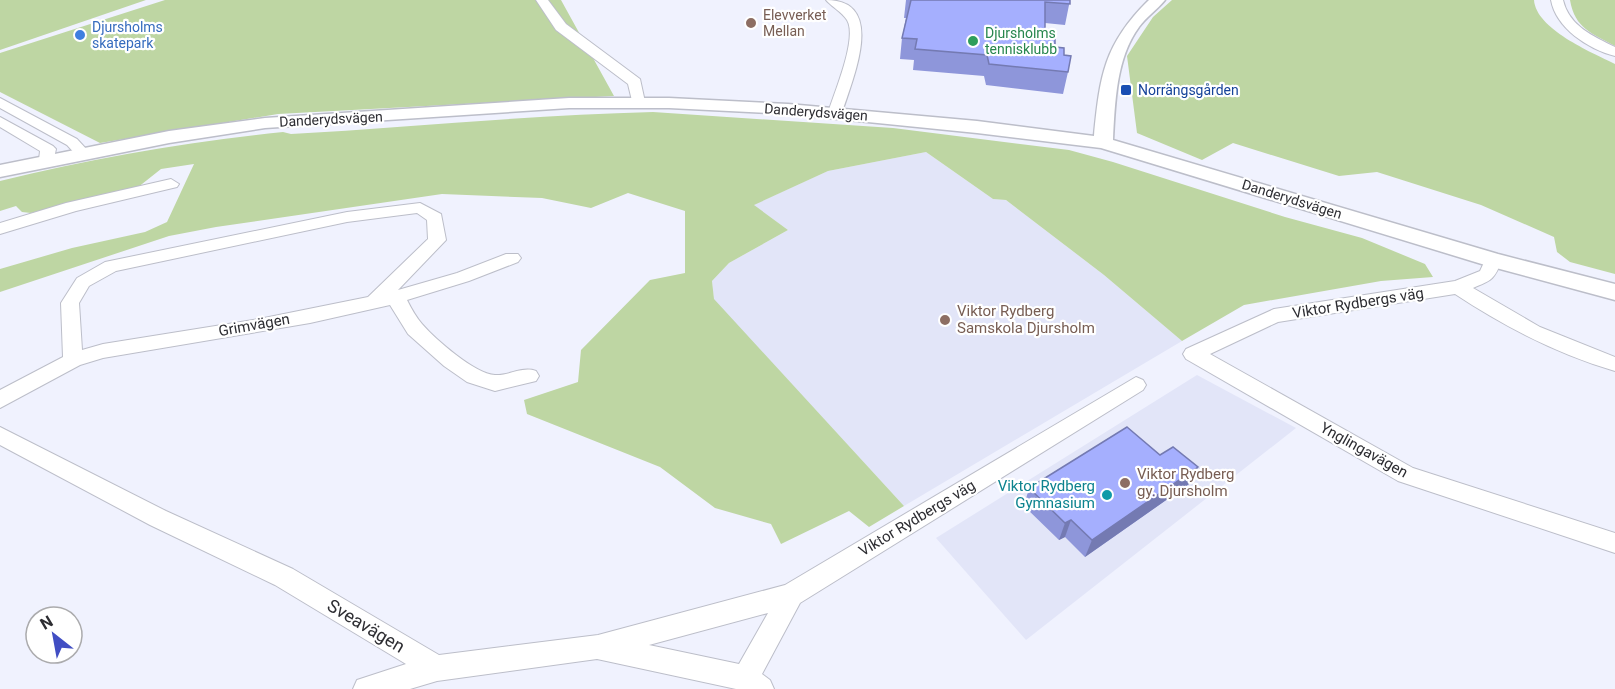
<svg xmlns="http://www.w3.org/2000/svg" width="1615" height="689" font-family="Roboto,sans-serif">
	<rect width="100%" height="100%" fill="#f0f2fe"/>
	<g fill="#e2e5f8">
		<polygon points="926,152 993,199 1006,200 1104,275 1182,341 904,506 714,300 712,281 729,263 788,230 753,205 828,171"/>
		<polygon points="1197,375 1296,428 1026,640 936,538"/>
	</g>
	<g fill="#bed6a3">
		<polygon points="0,0 146,0 0,50"/>
		<polygon points="165,0 561,0 614,96 278,114 100,143 0,92 0,53"/>
		<path d="M 1172,0 L 1534,0 C 1536,29 1591,52 1615,64 L 1615,274 L 1570,262 L 1557,252 L 1554,237 L 1481,205 L 1377,172 L 1339,176 L 1233,143 L 1202,160 L 1137,133 L 1127,56 L 1153,17 Z"/>
		<path d="M 1570,0 L 1615,0 L 1615,46 C 1592,33 1575,29 1570,0 Z"/>
		<path d="M 653,112 L 893,128 L 1069,150 L 1113,162 L 1285,217 L 1362,238 L 1425,264 L 1433,277 L 1381,281 L 1244,305 L 1182,341 L 1104,275 L 1006,200 L 993,199 L 926,152 L 828,171 L 754,205 L 788,230 L 729,263 L 712,281 L 714,299 L 904,506 L 869,527 L 849,511 L 781,544 L 771,524 L 715,508 L 660,467 L 527,414 L 524,400 L 578,382 L 581,350 L 650,280 L 685,273 L 685,211 L 628,193 L 591,208 L 542,198 L 442,194 L 216,227 L 169,236 L 0,292 L 0,269 L 72,248 L 145,232 L 167,222 L 194,164 L 161,169 L 137,188 L 31,213 L 22,212 L 16,206 L 0,211 L 0,181 C 93,158 187,142 283,132 L 291,134 C 412,127 532,115 653,112 Z"/>
	</g>
	<g fill="none" stroke-linecap="round" stroke-linejoin="round">
		<g stroke="#bcbec9" stroke-width="2">
			<g id="minor">
				<polygon points="536,0 548,0 566,24 640,79 645,102 643,105 633,105 628,84 556,30"/>
				<path d="M 826,0 C 888,0 852,80 842,113 L 835,117 L 828,113 C 834,93 858,38 847,20 C 842,12 832,7 826,0 Z"/>
				<path d="M 1551,0 L 1563,0 C 1569,26 1593,36 1615,47 L 1615,56 C 1588,49 1556,28 1551,0 Z"/>
				<polygon points="0,98 77,139 90,153 87,156 77,156 67,145 0,108"/>
				<polygon points="0,117 53,146 56,149 53,163 41,163 39,160 40,151 0,127"/>
				<polygon points="171,179 179,184 177,187 76,211 0,234 0,223 66,203"/>
				<path d="M 420,203 L 441,214 L 446,240 L 398,290 L 457,273 L 506,254 L 518,254 L 521,258 L 518,262 L 469,281 L 407,300 C 411,308 416,317 422,324 C 435,339 475,374 495,375 C 509,376 522,366 536,371 L 539,376 L 536,381 L 495,391 L 467,382 L 444,366 L 408,334 L 390,305 L 310,323 L 103,358 L 80,365 L 0,408 L 0,390 L 63,357 L 61,303 L 77,278 L 105,262 L 347,212 ZM 417,213 L 427,220 L 428,239 L 368,297 L 259,319 L 103,344 L 82,350 L 79,303 L 89,286 L 116,271 L 347,222 Z"/>
				<path d="M 1493,254 L 1499,256 L 1502,260 C 1494,280 1492,280 1473,288 L 1540,327 L 1615,357 L 1615,371 C 1557,354 1505,327 1455,294 L 1278,322 L 1210,354 L 1413,468 L 1615,533 L 1615,553 L 1398,481 L 1186,359 L 1183,354 L 1186,349 L 1274,309 L 1455,281 L 1480,271 L 1487,256 Z"/>
				<path d="M 1136,377 L 1143,380 L 1146,385 L 1143,390 L 800,603 L 762,674 L 770,680 L 774,689 L 736,689 L 597,659 L 437,681 L 410,689 L 353,689 L 357,680 L 406,664 L 275,585 L 150,525 L 0,445 L 0,427 L 166,511 L 293,569 L 439,655 L 598,635 L 785,585 ZM 768,613 L 739,664 L 649,645 Z"/>
			</g>
		</g>
		<g stroke="#bcbec9" stroke-width="3">
			<path id="tertiary" d="M 1149,0 L 1165,0 C 1157,10 1146,17 1139,27 C 1116,58 1115,103 1113,140 L 1498,254 L 1615,284 L 1615,300 L 1485,265 L 1101,148 L 977,133 L 788,114 L 669,108 L 569,108 L 265,128 L 169,143 L 0,177 L 0,165 L 169,131 L 265,118 L 569,98 L 669,98 L 788,104 L 977,121 L 1094,136 C 1100,76 1104,44 1149,0 Z"/>
		</g>
		<use href="#minor" fill="#fff" fill-rule="evenodd"/>
		<use href="#tertiary" fill="#fff" fill-rule="evenodd"/>
	</g>
	<g fill="#8e96da">
		<polygon points="906,0 1070,0 1065,25 1045,23 1045,37 1064,55 1068,72 1063,94 986,85 984,76 913,70 914,60 900,59 902,38 906,18 904,18"/>
		<polygon points="1160,455 1198,467 1189,484 1085,557 1065,537 1059,540 1024,506 1029,488"/>
	</g>
	<g fill="#747ab2">
		<polygon points="1198,467 1189,484 1085,557 1092,540"/>
		<polygon points="1071,520 1065,537 1059,540 1065,523"/>
	</g>
	<g fill="#a5affe" stroke="#747ab2" stroke-width="1.5">
		<polygon points="911,0 1070,0 1070,4 1045,2 1045,37 1055,38 1055,47 1064,48 1064,55 1071,56 1068,72 989,64 987,55 915,49 917,39 902,38"/>
		<polygon points="1127,427 1160,455 1173,447 1198,467 1092,540 1071,520 1065,523 1029,488"/>
	</g>
	<g fill="#8d6e63" stroke="#fff" stroke-width="2">
		<circle cx="751" cy="23" r="6"/>
		<circle cx="945" cy="320" r="6"/>
		<circle cx="1125" cy="483" r="6"/>
	</g>
	<circle fill="#3f7fe0" stroke="#fff" stroke-width="2" cx="80" cy="35" r="6"/>
	<circle fill="#2e9e5b" stroke="#fff" stroke-width="2" cx="973" cy="41" r="6"/>
	<rect fill="#1a4fb4" stroke="#fff" stroke-width="2" x="1120" y="84" width="12" height="12" rx="3"/>
	<circle fill="#0f9aa8" stroke="#fff" stroke-width="2" cx="1107" cy="495" r="6"/>
	<g text-anchor="middle" stroke-width="4.5" stroke-linejoin="round" paint-order="stroke">
		<g font-size="14" fill="#785e54" stroke="#fff" text-anchor="start">
			<text x="763" y="20">Elevverket<tspan x="763" dy="16">Mellan</tspan></text>
		</g>
		<g font-size="14" fill="#366cbe" stroke="#fff" text-anchor="start">
			<text x="92" y="32">Djursholms<tspan x="92" dy="16">skatepark</tspan></text>
		</g>
		<g font-size="14" fill="#27864d" stroke="#fff" text-anchor="start">
			<text x="985" y="38">Djursholms<tspan x="985" dy="16">tennisklubb</tspan></text>
		</g>
		<g font-size="14" fill="#164399" stroke="#fff" text-anchor="start">
			<text x="1138" y="95">Norrängsgården</text>
		</g>
		<g font-size="14" fill="#2d2d32" stroke="#fff">
			<text transform="translate(816 112) rotate(4)" y="5">Danderydsvägen</text>
			<text transform="translate(331 119) rotate(-3)" y="5">Danderydsvägen</text>
			<text transform="translate(1292 199) rotate(17)" y="5">Danderydsvägen</text>
		</g>
		<g font-size="15" fill="#2d2d32" stroke="#fff">
			<text transform="translate(1358 303) rotate(-9)" y="5">Viktor Rydbergs väg</text>
			<text transform="translate(254 325) rotate(-10)" y="5">Grimvägen</text>
			<text transform="translate(1364 450) rotate(29)" y="5">Ynglingavägen</text>
			<text transform="translate(917 518) rotate(-31)" y="5">Viktor Rydbergs väg</text>
		</g>
		<g font-size="15" fill="#785e54" stroke="#fff" text-anchor="start">
			<text x="957" y="316">Viktor Rydberg<tspan x="957" dy="17">Samskola Djursholm</tspan></text>
			<text x="1137" y="479">Viktor Rydberg<tspan x="1137" dy="17">gy. Djursholm</tspan></text>
		</g>
		<g font-size="15" fill="#0d838f" stroke="#fff" text-anchor="end">
			<text x="1095" y="491">Viktor Rydberg<tspan x="1095" dy="17">Gymnasium</tspan></text>
		</g>
		<g font-size="18" fill="#2d2d32" stroke="#fff">
			<text transform="translate(366 626) rotate(31)" y="6">Sveavägen</text>
		</g>
	</g>
	<g transform="translate(54 635) rotate(329)"><circle r="28" fill="#ffffff" stroke="#ababad" stroke-width="1.5"/>
	<path d="M0-4.5L10 22L0 15L-10 22Z" fill="#414ec3"/>
	<text y="-9" font-size="16" font-weight="bold" text-anchor="middle" fill="#2d2d32">N</text>
	</g>
</svg>
